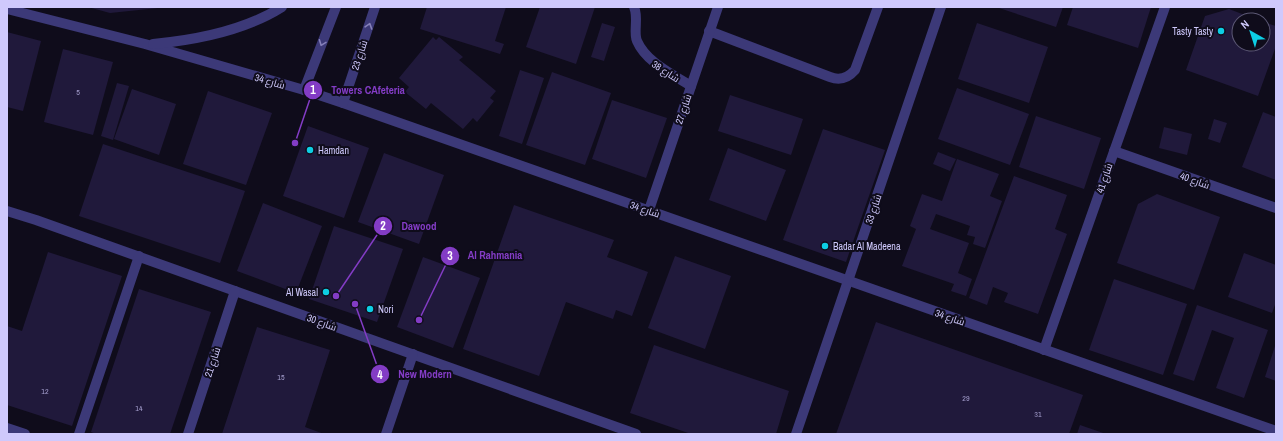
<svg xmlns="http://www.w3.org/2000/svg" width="1283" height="441" font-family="'Archivo Narrow',Cairo,sans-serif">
	<rect width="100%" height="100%" fill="#0f0c1b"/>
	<g fill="#20193b">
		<polygon points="88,7 158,7 158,8 110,13"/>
		<polygon points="427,7 506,7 495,41 504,44 500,54 420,29"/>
		<polygon points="540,7 595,7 576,64 526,47"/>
		<polygon points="996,7 1063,7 1056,27"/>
		<polygon points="1073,7 1151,7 1138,48 1067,25"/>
		<polygon points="1229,9 1258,20 1239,20 1239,44 1263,44 1263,22 1276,26 1276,46 1258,96 1186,70 1205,16"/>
		<polygon points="602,23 615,27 604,61 591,57"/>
		<polygon points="977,23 1048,47 1029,103 958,79"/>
		<polygon points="7,32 41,41 23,111 7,107"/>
		<polygon points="433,37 436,40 439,37 463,57 459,60 496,91 490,98 494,101 477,122 473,118 463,129 431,103 426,109 405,92 409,87 399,78"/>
		<polygon points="63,49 113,62 93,135 44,122"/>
		<polygon points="520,70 544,78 522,144 499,136"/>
		<polygon points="552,72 611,93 585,165 526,145"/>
		<polygon points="117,83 129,86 113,140 101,136"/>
		<polygon points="957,88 1029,114 1010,165 938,139"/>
		<polygon points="132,89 176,104 159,155 114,139"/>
		<polygon points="208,91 272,113 246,185 183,164"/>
		<polygon points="730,95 803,119 791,155 718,131"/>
		<polygon points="612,100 667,118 646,178 592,159"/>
		<polygon points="1263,112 1276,117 1276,180 1242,167"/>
		<polygon points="1036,116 1101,138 1084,189 1019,167"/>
		<polygon points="1214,119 1227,123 1220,143 1208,139"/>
		<polygon points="308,126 369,148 344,218 283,196"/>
		<polygon points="1164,127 1192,134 1187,155 1159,148"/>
		<polygon points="823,129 885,150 846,262 783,240"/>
		<polygon points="103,144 245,191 220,263 79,216"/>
		<polygon points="728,148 786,170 766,221 709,200"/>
		<polygon points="938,152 956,159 950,171 933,164"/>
		<polygon points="384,153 444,175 419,244 358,222"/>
		<polygon points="957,159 999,174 990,196 1002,201 985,248 973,244 975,237 967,235 970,226 936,214 930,229 969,243 958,273 972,279 966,296 951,291 954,284 902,266 916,229 910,226 922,194 942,201"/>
		<polygon points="1014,176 1067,195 1055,229 1067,234 1038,314 1004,302 1008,293 993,287 987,305 969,298"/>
		<polygon points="1157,194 1220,217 1194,290 1117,263 1138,204"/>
		<polygon points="263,203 322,226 296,293 237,271"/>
		<polygon points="514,205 614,240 607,257 648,272 632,316 616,310 613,319 566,302 539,376 463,349"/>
		<polygon points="334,226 403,249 377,322 309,299"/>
		<polygon points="48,252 122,276 72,426 7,405 7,326 22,331"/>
		<polygon points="1244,253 1276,265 1276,302 1272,313 1228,297"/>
		<polygon points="675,256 731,276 705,349 648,328"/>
		<polygon points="423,257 480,278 453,348 397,327"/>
		<polygon points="1114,279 1187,304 1163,375 1089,350"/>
		<polygon points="139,289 211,312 170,434 96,434 91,432"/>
		<polygon points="1197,305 1268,330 1244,398 1216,388 1234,338 1212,330 1194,381 1173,374"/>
		<polygon points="876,322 1083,395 1069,434 836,434"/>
		<polygon points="257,327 330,350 305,427 324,434 222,434"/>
		<polygon points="1276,343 1276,381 1265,377"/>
		<polygon points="654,345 789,391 776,434 730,434 727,433 727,434 691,434 630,413"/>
		<polygon points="1080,425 1106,434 1077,434"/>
	</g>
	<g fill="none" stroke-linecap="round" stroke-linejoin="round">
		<g stroke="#3c3978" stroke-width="10">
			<path d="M 634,7 C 639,18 633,32 637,41 C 646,62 672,74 691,86"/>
			<polyline points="7,9 145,44 304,90 343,103 1276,431"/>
			<path d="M 709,31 L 830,77 C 840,81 848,78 855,70 L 878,7"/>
			<path d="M 153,44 C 197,40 244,31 282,7"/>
			<polyline points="304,90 336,7"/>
			<polyline points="343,103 375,7"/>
			<polyline points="1114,151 1276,208"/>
			<polyline points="649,210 718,7"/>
			<polyline points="7,211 36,220 636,434"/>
			<polyline points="1044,350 1165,7"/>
			<polyline points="7,428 25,434"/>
			<polyline points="79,434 139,256"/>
			<polyline points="188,434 235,291"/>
			<polyline points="386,434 413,354"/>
			<polyline points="796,434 941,7"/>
		</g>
	</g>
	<defs><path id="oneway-chevron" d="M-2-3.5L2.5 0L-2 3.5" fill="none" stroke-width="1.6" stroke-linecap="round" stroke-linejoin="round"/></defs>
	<g stroke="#8681ba">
		<use href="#oneway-chevron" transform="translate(369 26) rotate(-72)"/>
		<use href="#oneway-chevron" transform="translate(322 43) rotate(111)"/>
	</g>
	<g fill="#0dcee4" stroke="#0f0c1b" stroke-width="1.5">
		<circle cx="1221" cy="31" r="4"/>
		<circle cx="310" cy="150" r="4"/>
		<circle cx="825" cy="246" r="4"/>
		<circle cx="326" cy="292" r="4"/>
		<circle cx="370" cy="309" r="4"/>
	</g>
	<g text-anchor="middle" stroke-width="4" stroke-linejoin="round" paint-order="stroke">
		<g font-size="8" fill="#a39dcc">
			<text x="78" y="95">5</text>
			<text x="281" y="380">15</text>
			<text x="45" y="394">12</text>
			<text x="966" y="401">29</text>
			<text x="139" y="411">14</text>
			<text x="1038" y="417">31</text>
		</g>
		<g font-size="10" fill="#cfc9fc" stroke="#0f0c1b" text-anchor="start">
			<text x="1213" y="35" text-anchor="end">Tasty Tasty</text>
			<text x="318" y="154">Hamdan</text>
			<text x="833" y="250">Badar Al Madeena</text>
			<text x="318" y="296" text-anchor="end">Al Wasal</text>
			<text x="378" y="313">Nori</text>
		</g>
		<g font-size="10" fill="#cfc9fc" stroke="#0f0c1b">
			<text transform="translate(359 55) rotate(-72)" y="4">شارع 23</text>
			<text transform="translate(666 71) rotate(33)" y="4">شارع 38</text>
			<text transform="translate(270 81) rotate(16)" y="4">شارع 34</text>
			<text transform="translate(683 109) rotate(-71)" y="4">شارع 27</text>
			<text transform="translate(1104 178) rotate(-71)" y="4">شارع 41</text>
			<text transform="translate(1195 180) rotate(20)" y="4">شارع 40</text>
			<text transform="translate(645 209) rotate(19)" y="4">شارع 34</text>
			<text transform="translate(873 209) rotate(-71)" y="4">شارع 33</text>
			<text transform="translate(950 317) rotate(19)" y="4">شارع 34</text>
			<text transform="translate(322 322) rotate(20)" y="4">شارع 30</text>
			<text transform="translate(212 362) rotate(-72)" y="4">شارع 21</text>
		</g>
	</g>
	<path fill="none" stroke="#833cc5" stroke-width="1.5" d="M295 143L313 90M336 296L383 226M419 320L450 256M355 304L380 374"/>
	<g fill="#833cc5" stroke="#0f0c1b" stroke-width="1.5">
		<circle cx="295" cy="143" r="4"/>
		<circle cx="336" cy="296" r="4"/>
		<circle cx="419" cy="320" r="4"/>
		<circle cx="355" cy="304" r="4"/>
		<circle cx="313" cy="90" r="10"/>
		<circle cx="383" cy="226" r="10"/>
		<circle cx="450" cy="256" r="10"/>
		<circle cx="380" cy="374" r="10"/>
	</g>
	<g font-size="12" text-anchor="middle" font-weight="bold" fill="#fff">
		<text x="313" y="94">1</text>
		<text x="383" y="230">2</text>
		<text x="450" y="260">3</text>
		<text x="380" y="379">4</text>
	</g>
	<g font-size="11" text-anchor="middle" font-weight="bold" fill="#833cc5" stroke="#0f0c1b" stroke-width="4" stroke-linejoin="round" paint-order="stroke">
		<text x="368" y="94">Towers CAfeteria</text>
		<text x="419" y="230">Dawood</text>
		<text x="495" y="259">Al Rahmania</text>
		<text x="425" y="378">New Modern</text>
	</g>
	<rect width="1283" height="441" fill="none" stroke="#cfc9fc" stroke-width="16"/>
	<g transform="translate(1251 32) rotate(321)"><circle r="19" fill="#0f0c1b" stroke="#5c5875"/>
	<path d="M0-3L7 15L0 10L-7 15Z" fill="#0dcee4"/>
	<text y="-6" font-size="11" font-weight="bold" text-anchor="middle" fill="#cfc9fc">N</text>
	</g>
</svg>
